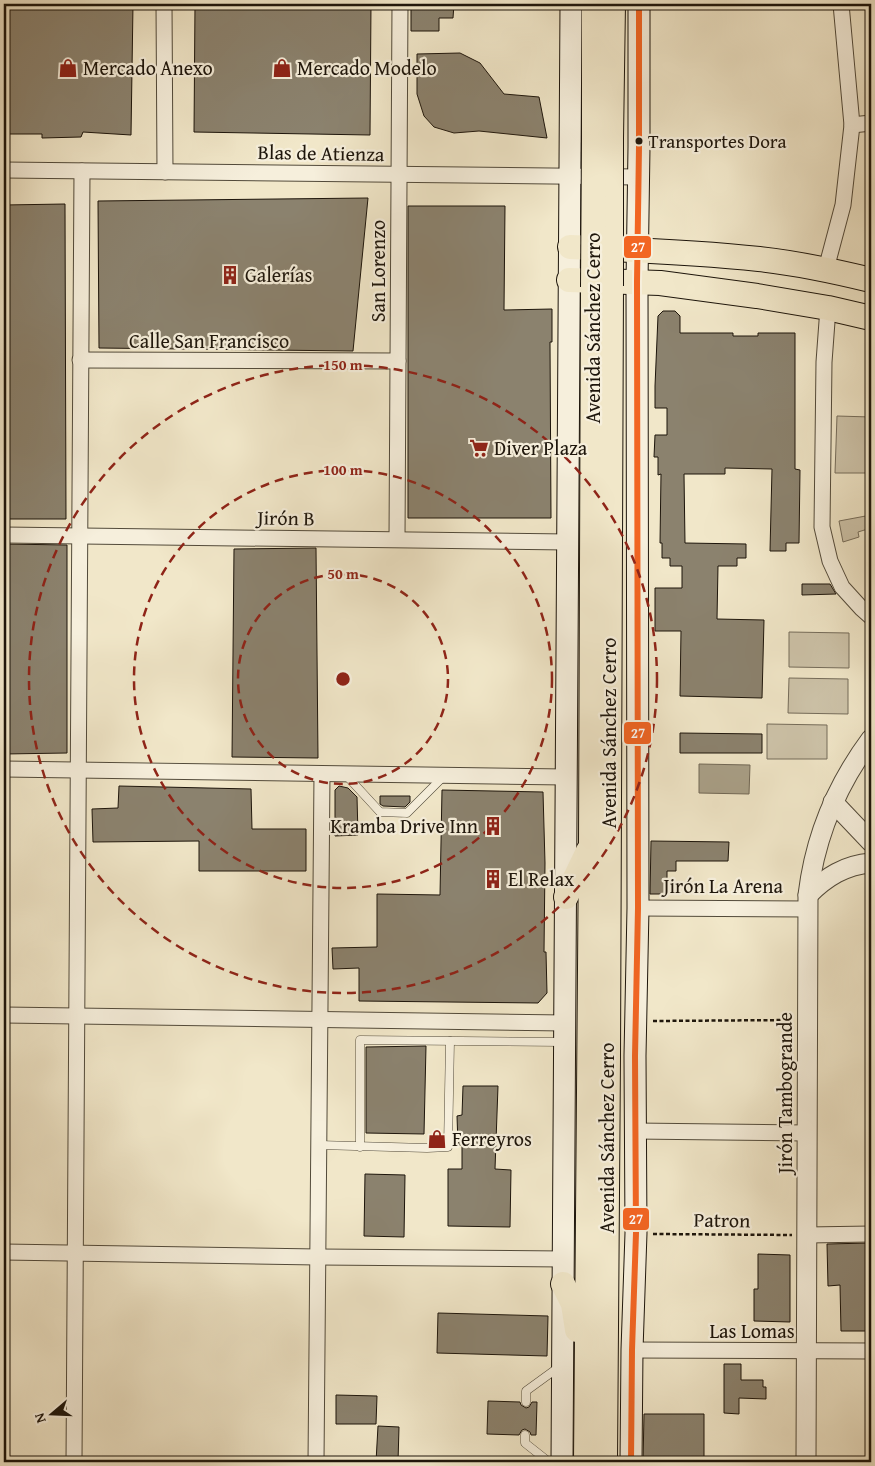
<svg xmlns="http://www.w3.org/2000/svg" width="875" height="1466" font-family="'Gentium Book Plus',serif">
	<rect width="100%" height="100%" fill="#f1e7c9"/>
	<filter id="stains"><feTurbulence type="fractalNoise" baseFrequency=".004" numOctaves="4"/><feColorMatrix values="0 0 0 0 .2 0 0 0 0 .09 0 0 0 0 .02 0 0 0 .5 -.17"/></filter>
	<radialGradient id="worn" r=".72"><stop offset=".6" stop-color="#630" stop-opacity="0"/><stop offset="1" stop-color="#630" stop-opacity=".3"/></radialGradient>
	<g fill="#cdc3a9" stroke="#756c5a">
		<polygon points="837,416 871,417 871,473 835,473"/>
		<polygon points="871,515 871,528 858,532 859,537 843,542 839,521"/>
		<polygon points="789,632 849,633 849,668 789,667"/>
		<polygon points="789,678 848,679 848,714 788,713"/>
		<polygon points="767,724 827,725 827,759 767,759"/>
	</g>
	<polygon fill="#a9a088" stroke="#716856" points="699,764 750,765 749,794 699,793"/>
	<g fill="#8b826e" stroke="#1d150b">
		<polygon points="4,4 133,4 131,135 83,132 81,137 42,138 42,134 4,134"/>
		<polygon points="195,4 371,4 370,135 194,132"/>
		<polygon points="411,4 454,4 453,18 439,18 439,31 411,31"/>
		<polygon points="460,53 480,63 504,94 539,97 547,138 479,131 454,133 434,127 424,116 417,94 417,54"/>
		<polygon points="368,198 353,351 99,348 98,201"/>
		<polygon points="65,204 66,519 4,519 4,205"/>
		<polygon points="408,206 505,206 504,310 552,309 552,342 550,342 551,518 408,518"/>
		<polygon points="663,311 675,311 680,316 680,333 733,333 733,336 758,336 758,333 795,333 795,469 800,470 799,543 786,543 786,551 770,551 772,469 725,468 725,474 684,474 685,543 746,544 746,558 737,558 737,566 718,566 717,619 764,620 762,698 680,696 681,631 655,631 655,588 682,588 682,566 670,566 670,558 662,558 662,543 660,543 661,474 658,475 658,457 654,457 655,435 667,435 667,408 655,408 655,386 658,316"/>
		<polygon points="4,544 67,545 67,753 4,754"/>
		<polygon points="316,548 318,758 232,757 234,549"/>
		<polygon points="802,584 830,584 836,594 802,595"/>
		<polygon points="680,733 762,734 762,753 680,753"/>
		<polygon points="119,786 251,789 252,829 306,829 306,871 199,871 199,841 93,842 92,809 118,808"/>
		<polygon points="339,786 348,788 357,797 358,835 335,836 335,790"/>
		<polygon points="442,790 543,792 545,863 544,952 546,952 547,993 538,1003 359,1001 359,968 333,969 332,948 377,947 377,894 440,895"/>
		<polygon points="380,796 410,796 410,802 405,807 383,806 380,804"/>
		<polygon points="651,841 729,842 728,861 676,861 676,871 667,871 667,894 650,894"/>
		<polygon points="426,1046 424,1134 366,1133 366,1047"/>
		<polygon points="463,1086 498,1086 495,1169 511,1170 510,1227 448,1226 448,1169 462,1169 462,1145 458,1145 457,1116 462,1115"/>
		<polygon points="365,1174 405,1175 404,1237 364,1236"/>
		<polygon points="869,1243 869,1249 871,1249 871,1331 841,1331 840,1285 828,1286 827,1244"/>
		<polygon points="758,1254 790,1255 790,1322 754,1321 754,1289 758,1289"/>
		<polygon points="438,1313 548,1316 547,1356 437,1353"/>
		<polygon points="724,1364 741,1364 741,1380 763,1380 763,1387 766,1387 766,1399 739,1398 739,1414 724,1413"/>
		<polygon points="336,1395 377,1396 376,1424 336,1424"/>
		<polygon points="488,1401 520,1402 521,1405 526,1408 529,1407 532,1402 537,1402 536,1435 531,1435 530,1432 525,1429 522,1430 519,1435 487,1434"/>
		<polygon points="644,1414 704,1414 704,1462 643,1462"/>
		<polygon points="378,1426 399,1427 398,1462 376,1462"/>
	</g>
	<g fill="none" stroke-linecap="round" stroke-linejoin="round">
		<g stroke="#524a3a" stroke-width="9">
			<g id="service">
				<polyline points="346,775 380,812 407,813 443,777"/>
				<polyline points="319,1145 427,1148 448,1147 450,1041"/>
				<polyline points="360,1147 360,1040 563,1042"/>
				<polyline points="526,1402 526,1391 559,1367"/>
				<polyline points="525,1435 525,1443 549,1462"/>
			</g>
		</g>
		<g stroke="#524a3a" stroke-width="17">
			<g id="minor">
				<polyline points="164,4 165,172"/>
				<polyline points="852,125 871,123"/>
				<polyline points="4,170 638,177"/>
				<polyline points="826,269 843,205 852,125 841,4"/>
				<polyline points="828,308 824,362 822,527 830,561 842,587 862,609 871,617"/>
				<polyline points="80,360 398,361"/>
				<polyline points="4,535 568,542"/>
				<polyline points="397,539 400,4"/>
				<polyline points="4,769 566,777"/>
				<polyline points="638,908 808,909"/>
				<polyline points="4,1015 565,1023"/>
				<polyline points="635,1131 807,1133"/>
				<polyline points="807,1235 871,1234"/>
				<polyline points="4,1252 318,1257 564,1259"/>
				<polyline points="632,1350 871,1351"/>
				<polyline points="74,1462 82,171"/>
				<polyline points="316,1462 322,774"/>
			</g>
		</g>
		<g stroke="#524a3a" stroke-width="21">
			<g id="tertiary">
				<polyline points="833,802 871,842"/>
				<path d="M 808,895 C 826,877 845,865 871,863"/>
				<path d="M 806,1462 L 808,895 C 815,836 836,786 871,739"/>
			</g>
		</g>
		<g stroke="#1d150b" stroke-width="23">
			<g id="secondary">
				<polyline points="562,1462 571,4"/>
				<polyline points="631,1462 632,1350 636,1233 635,1056 638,908 637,282 639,147 639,4"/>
			</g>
		</g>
		<g stroke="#1d150b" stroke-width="26">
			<g id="primary">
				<polyline points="594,138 594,4"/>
				<polyline points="611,138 613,4"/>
				<path d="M 570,247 C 633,250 696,252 759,259 C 797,263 834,271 871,280"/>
				<polyline points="569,280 660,283 757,296 828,308 871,318"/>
				<polyline points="566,897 588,851"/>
				<polyline points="563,1284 573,1304 577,1330"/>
				<polyline points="586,1462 591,845 593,287"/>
				<polyline points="605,1462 608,1057 611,286"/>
			</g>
		</g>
		<g stroke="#1d150b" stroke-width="2.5" stroke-dasharray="4 2.5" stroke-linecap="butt">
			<polyline points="653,1021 792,1020"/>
			<polyline points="653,1234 792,1235"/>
		</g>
		<use href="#service" stroke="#f6efdc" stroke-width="8"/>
		<use href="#minor" stroke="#f6efdc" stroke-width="15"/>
		<use href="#tertiary" stroke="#f6efdc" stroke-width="19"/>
		<use href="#secondary" stroke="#f6efdc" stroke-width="21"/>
		<use href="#primary" stroke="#f1e7c9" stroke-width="24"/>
		<g stroke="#1d150b" stroke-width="26" stroke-linecap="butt">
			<g id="primary-bridge">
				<polyline points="611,286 611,138"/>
				<polyline points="593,287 594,138"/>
			</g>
		</g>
		<use href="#primary-bridge" stroke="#f1e7c9" stroke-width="24"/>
		<g stroke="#f6efdc" stroke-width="10">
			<polyline id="bus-1" points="631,1462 632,1350 636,1233 635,1056 638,908 637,282 639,147 639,4"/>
		</g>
		<use href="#bus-1" stroke="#f26522" stroke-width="6"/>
	</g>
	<g fill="none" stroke="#8f2418" stroke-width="2.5" stroke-dasharray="9 6">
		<circle cx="343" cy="679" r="105"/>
		<circle cx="343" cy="679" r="209"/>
		<circle cx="343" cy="679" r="314"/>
	</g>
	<defs>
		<g id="shop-bare" transform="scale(1.5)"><path d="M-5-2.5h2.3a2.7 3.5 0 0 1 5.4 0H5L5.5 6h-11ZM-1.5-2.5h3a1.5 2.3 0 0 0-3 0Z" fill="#8f2418" stroke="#f6efdc" stroke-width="2.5" paint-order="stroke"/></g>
		<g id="building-bare" transform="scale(1.5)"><path d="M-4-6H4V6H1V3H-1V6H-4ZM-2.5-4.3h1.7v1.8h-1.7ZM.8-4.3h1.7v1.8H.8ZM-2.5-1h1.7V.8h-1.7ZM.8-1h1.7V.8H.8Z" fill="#8f2418" stroke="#f6efdc" stroke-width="2.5" paint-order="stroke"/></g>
		<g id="supermarket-bare" transform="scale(1.5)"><path d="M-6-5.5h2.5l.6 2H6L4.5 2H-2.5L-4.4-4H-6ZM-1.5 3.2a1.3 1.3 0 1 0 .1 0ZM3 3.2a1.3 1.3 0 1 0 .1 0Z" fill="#8f2418" stroke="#f6efdc" stroke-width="2.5" paint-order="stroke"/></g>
	</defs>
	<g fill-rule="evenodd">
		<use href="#shop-bare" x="68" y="68"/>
		<use href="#shop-bare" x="282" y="68"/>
		<use href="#building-bare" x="230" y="275"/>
		<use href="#supermarket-bare" x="479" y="448"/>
		<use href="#building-bare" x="493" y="826"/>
		<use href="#building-bare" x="493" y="879"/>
		<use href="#shop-bare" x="437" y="1139"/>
	</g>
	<circle fill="#1d150b" stroke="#f6efdc" stroke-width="2" cx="639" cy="141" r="4.5"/>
	<g text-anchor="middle" stroke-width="4.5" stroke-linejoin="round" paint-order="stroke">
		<g font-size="19" fill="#1d150b" stroke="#f6efdc" text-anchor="start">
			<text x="648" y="148">Transportes Dora</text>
		</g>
		<g font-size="20" fill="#1d150b" stroke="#f6efdc" text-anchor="start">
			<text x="83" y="75">Mercado Anexo</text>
			<text x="297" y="75">Mercado Modelo</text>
			<text x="245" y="282">Galerías</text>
			<text x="494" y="455">Diver Plaza</text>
			<text x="478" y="833" text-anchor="end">Kramba Drive Inn</text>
			<text x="508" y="886">El Relax</text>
			<text x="452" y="1146">Ferreyros</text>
		</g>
		<g font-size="20" fill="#1d150b" stroke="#f6efdc">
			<text transform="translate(321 153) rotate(1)" y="7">Blas de Atienza</text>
			<text transform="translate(378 271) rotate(-90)" y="7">San Lorenzo</text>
			<text transform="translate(593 328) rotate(-90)" y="7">Avenida Sánchez Cerro</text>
			<text x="209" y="348">Calle San Francisco</text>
			<text transform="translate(286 518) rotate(1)" y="7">Jirón B</text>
			<text transform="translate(609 733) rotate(-90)" y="7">Avenida Sánchez Cerro</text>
			<text x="723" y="893">Jirón La Arena</text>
			<text transform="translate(785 1093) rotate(-90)" y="7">Jirón Tambogrande</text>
			<text transform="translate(607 1138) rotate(-90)" y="7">Avenida Sánchez Cerro</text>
			<text transform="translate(722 1220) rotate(1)" y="7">Patron</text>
			<text x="752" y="1338">Las Lomas</text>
		</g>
	</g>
	<circle cx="343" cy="679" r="8" fill="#8f2418" stroke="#f6efdc" stroke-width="2.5"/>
	<g font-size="15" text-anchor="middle" font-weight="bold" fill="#8f2418" stroke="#f6efdc" stroke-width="4.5" stroke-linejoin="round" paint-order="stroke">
		<text x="343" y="370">150 m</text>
		<text x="343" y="475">100 m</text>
		<text x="343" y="579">50 m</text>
	</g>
	<g stroke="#f6efdc" stroke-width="2">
		<rect x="623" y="235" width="29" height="24" rx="5" fill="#f26522"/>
		<rect x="623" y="721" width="29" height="24" rx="5" fill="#f26522"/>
		<rect x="622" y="1207" width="28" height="24" rx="5" fill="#f26522"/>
	</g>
	<g font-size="14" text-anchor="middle" font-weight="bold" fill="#fff">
		<text x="638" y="252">27</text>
		<text x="638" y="738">27</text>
		<text x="636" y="1224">27</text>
	</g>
	<rect width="875" height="1466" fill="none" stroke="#f1e7c9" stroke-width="20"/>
	<rect x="5" y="5" width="865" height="1456" fill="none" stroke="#1d150b" stroke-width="2.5"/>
	<rect x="10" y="10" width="855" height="1446" fill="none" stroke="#1d150b"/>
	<g transform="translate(52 1414) rotate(251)" stroke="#f6efdc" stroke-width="4" paint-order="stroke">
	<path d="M0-4L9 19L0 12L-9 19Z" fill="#1d150b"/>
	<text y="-8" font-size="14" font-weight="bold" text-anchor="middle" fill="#1d150b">N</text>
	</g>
	<rect width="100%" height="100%" filter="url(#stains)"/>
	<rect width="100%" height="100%" fill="url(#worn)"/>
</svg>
